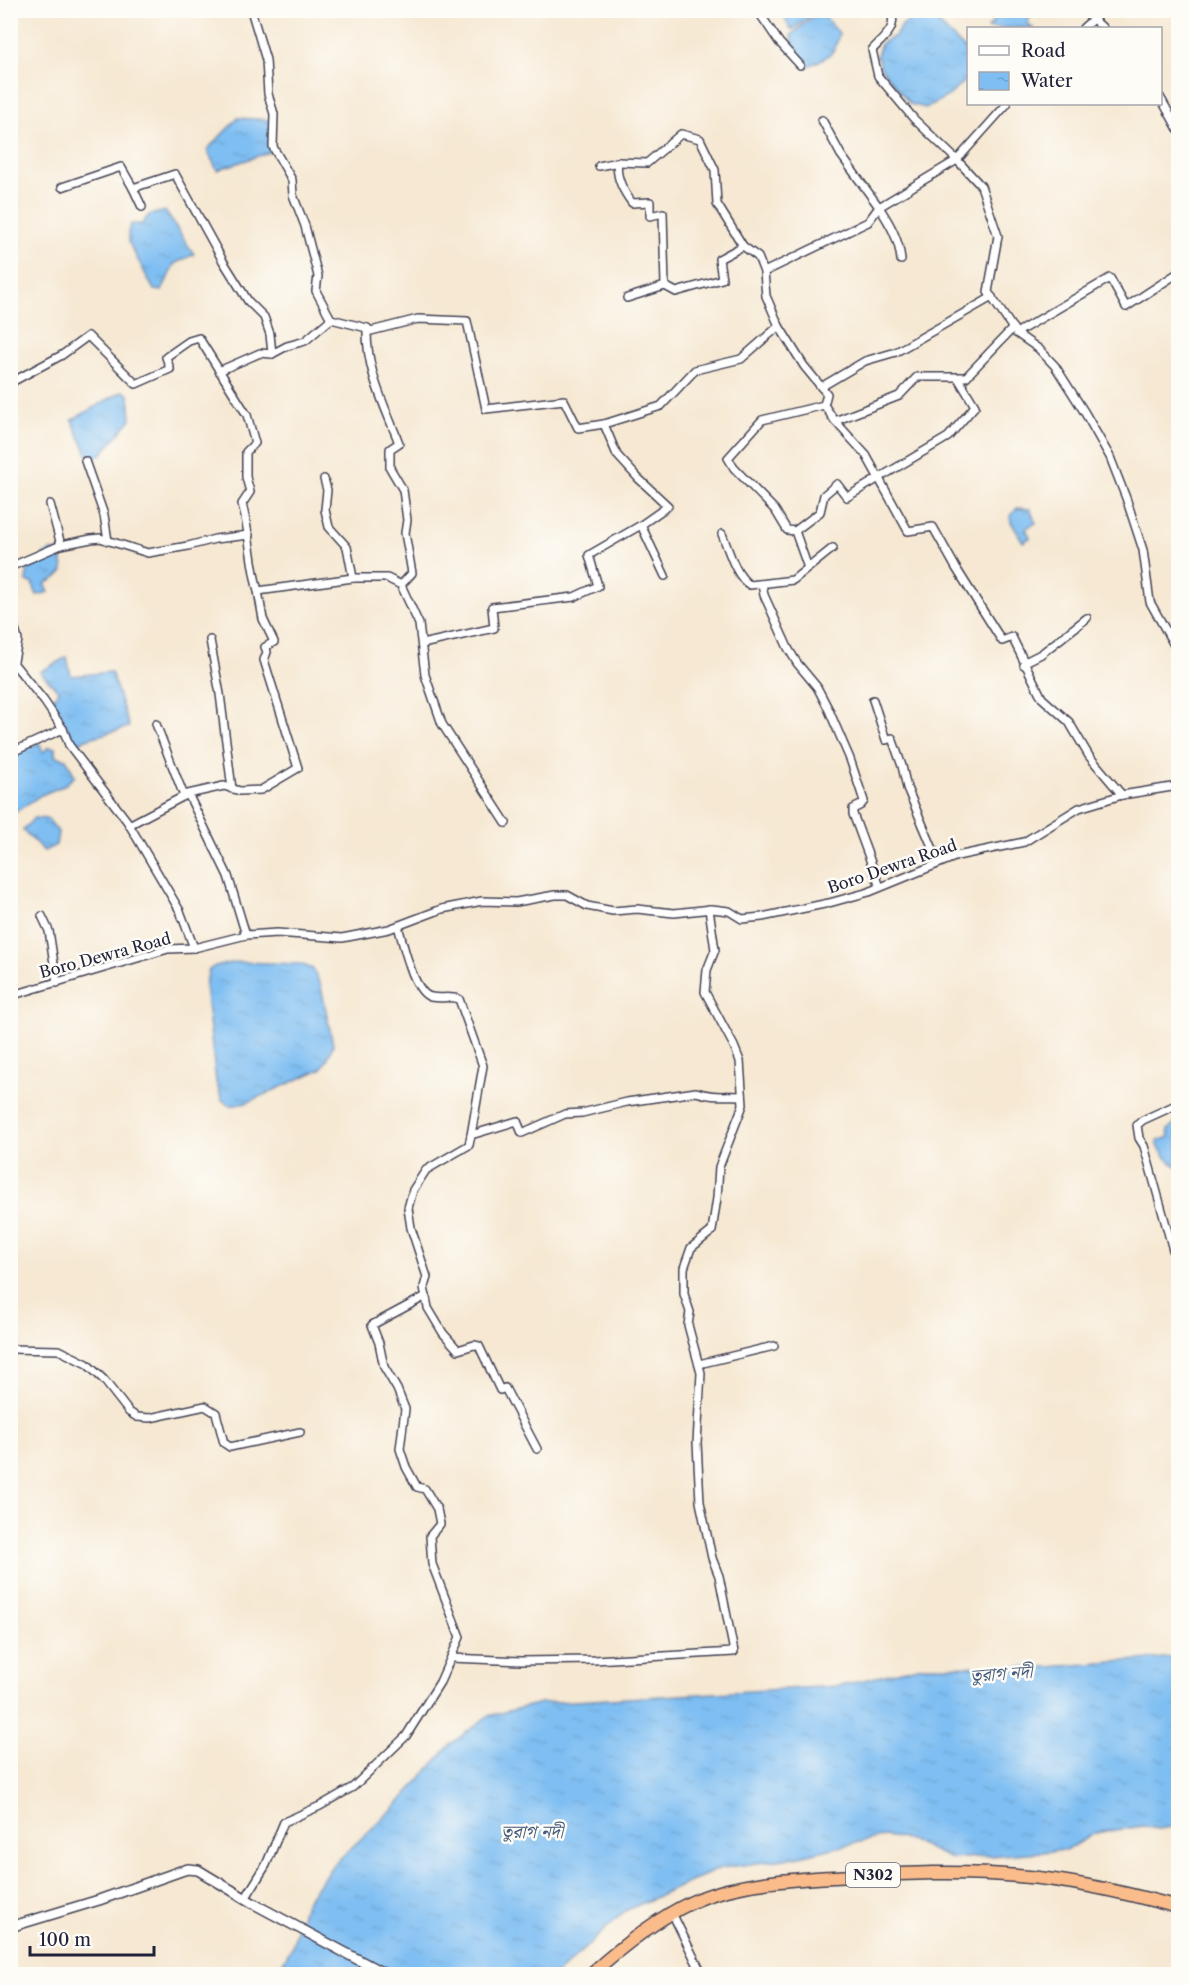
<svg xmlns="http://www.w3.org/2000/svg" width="1189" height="1985" font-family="'Libre Caslon Text','Noto Serif Bengali',serif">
	<defs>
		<pattern id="water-ripples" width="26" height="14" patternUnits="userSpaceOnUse" patternTransform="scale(1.5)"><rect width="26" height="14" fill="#7ebef2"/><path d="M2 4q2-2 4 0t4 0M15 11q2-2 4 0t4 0" fill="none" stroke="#6da3d0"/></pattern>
	</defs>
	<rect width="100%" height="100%" fill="#fdfcf7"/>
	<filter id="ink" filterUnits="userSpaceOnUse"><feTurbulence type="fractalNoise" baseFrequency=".0167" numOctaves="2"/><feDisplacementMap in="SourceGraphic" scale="12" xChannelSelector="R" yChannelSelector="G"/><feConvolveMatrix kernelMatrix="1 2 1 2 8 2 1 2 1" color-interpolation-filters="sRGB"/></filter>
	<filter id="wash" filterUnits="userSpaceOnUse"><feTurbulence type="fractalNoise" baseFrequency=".008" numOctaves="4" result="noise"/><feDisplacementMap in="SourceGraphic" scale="24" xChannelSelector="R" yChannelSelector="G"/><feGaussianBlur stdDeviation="1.35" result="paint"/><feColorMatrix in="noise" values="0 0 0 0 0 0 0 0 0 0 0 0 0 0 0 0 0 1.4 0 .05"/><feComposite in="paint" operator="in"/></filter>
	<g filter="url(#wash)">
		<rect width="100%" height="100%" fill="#f6e8d2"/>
		<g fill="url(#water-ripples)" stroke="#507096" stroke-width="1.5">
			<polygon points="782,11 784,10 817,11 792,30 789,27"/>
			<polygon points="1001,11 1033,11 1027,24 1033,28 988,28"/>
			<path d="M 821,13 L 839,33 C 835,56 828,57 808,66 L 796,53 L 791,35 L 810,19 Z"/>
			<polygon points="930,15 968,52 968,77 950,95 926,108 910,104 881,68 877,56 881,43 895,36 903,24 919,16"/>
			<polygon points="238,118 271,120 270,152 217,170 207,150"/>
			<polygon points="165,211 194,254 174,264 162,291 154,290 129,243 128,232 131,224 142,224 149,215"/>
			<polygon points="123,391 129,395 131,419 100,456 88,456 72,420"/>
			<polygon points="1017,508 1030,509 1036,523 1026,528 1030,538 1023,542 1011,522 1010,517"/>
			<polygon points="50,551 61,551 63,571 56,578 45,584 49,592 37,595 32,583 26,581 28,569 40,564 42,556"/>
			<polygon points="67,657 71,676 111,672 129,727 86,739 77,745 52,701 59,691 40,672"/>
			<polygon points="39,743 43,752 49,747 55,748 55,756 66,759 75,776 63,786 41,795 11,815 11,754"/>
			<polygon points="34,818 48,819 58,832 56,845 44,851 23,830"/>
			<polygon points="238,962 300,964 313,969 321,986 333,1045 327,1060 321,1069 246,1103 230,1106 222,1100 216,1082 205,985 209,970 215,966"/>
			<path d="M 1178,1120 L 1178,1167 C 1168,1161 1163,1155 1157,1144 L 1158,1141 L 1169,1137 L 1168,1130 Z"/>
			<polygon points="1178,1657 1178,1826 1158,1829 1143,1826 1095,1833 1066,1850 951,1859 910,1840 885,1836 791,1858 721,1868 625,1911 557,1974 276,1974 292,1947 305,1903 332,1866 399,1803 451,1744 488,1716 541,1703 839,1686 922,1666 1049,1667"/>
		</g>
	</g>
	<g filter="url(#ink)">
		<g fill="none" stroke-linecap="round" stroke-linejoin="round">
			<g stroke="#424052" stroke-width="10">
				<g id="minor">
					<polyline points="251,10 266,60 268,94 274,114 273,147 292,180 293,195 305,226 318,276 316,291 331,319"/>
					<polyline points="763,10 760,14 779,42 800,65"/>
					<path d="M 890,10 C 899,28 883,38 872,50 L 878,76 L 914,119 L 957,160 L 981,186 L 998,236 L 988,292 L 1016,333 L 1039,349 L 1055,366 L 1085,413 L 1110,457 L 1126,498 L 1143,550 L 1150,602 L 1178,652"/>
					<polyline points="1093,19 1103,28"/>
					<polyline points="1083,28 1093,19 1094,10"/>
					<polyline points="1160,97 1178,129"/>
					<polyline points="618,162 647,163 681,134 700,139 715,170 717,204 743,246"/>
					<path d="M 599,166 L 618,162 C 615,177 623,191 632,203 L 650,202 L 650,216 L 663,213 L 665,286 L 676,292 L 722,279 L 719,259 L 743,246 L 758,257 L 764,272"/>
					<polyline points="62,187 121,167 133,188 175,174 223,261 248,301 264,317 270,334 272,354"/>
					<polyline points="133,188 142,207"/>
					<path d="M 901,260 C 899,239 890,224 879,207 L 957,160 L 1007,104"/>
					<polyline points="627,298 665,286"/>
					<polyline points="779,326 804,366 827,394 824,405 762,420 728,458 734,468 775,510 787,530 795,531 808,568"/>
					<path d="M 367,328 C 366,370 384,404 399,443 L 390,449 L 390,468 L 403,490 L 407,520 L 405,533 L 412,573 L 401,585"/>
					<polyline points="1016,333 1110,278 1126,307 1178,273"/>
					<polyline points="219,371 260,353 272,354 287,346 305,341 331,319 367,328 371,331 418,319 467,321 486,409 564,400 578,428 604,424 661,406 695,370 741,359 779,326 766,296 764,272 868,222 879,207 841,155 822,120"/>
					<path d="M 10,383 L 62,355 L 88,336 L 136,384 L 170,369 L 166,357 L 189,341 L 199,338 L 247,415 L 255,443 L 246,452 L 246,477 L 250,492 L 242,504 C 250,533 250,562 258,591 L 353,578 L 387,578 L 401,585 L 419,624 L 425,675 L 442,724 L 506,823"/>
					<polyline points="821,387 865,361 896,352 992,297"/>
					<polyline points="824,405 835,421 866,455 908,531 933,527 956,568 1002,641 1012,637 1042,698 1069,722 1089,756 1122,795"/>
					<polyline points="835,421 899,396 917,377 966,377 1013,328"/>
					<polyline points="604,424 617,455 638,478 668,506 641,525 665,576"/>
					<polyline points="85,461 104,515 108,541"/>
					<polyline points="324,479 327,490 325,510 329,527 347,547 353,578"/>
					<polyline points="50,504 61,545"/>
					<polyline points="795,531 820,512 824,495 837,484 847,497 948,437 975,406 958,378"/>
					<path d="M 722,534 C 728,548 736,578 750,585 L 793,580 L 833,548"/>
					<polyline points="10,567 61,545 91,539 100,538 148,553 188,546 215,539 249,535"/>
					<polyline points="762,584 764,595 788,648 797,663 817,687 828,708 850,759 864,801 861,805 853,809 853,814 880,887"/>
					<polyline points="10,611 18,640 14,661"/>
					<polyline points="210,640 220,694 232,789"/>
					<polyline points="422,644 494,628 492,607 574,597 598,586 589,555 641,525"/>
					<polyline points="10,659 44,701 63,729 69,745 127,821 180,911 194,948"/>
					<polyline points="1024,665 1027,661 1041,654 1087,618"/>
					<polyline points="873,700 886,740 892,738 902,766 907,788 939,863"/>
					<polyline points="156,724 184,796"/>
					<polyline points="10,753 63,729"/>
					<polyline points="188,794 224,786 240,791 261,790 298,768 264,660 267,652 265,647 274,642 263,619 258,591"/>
					<polyline points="129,825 188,794 228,876 246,935"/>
					<polyline points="42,916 49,931 57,983"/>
					<path d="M 398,926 C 403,942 413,993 431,997 C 440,999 449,996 459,999 L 483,1066 L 471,1135"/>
					<polyline points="10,996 168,949 194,948 246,935 277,933 342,938 389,929 442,909 482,901 516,902 555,895 567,895 587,906 613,911 637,909 674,913 712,909 729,911 742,919 762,917 829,903 869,892 957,856 1024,842 1079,808 1122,795 1178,786"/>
					<polyline points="1178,1104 1143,1120 1137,1125 1139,1138 1144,1146 1173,1250 1178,1262"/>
					<polyline points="10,1349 59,1350 87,1364 104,1380 129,1412 137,1417 150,1418 205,1406 216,1413 224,1443 230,1447 300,1432"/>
					<polyline points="699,1364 774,1346"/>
					<path d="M 537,1449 L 505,1388 L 500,1390 L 479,1346 L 474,1345 L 458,1350 L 443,1333 L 428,1308 L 424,1287 L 427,1277 L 411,1228 L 408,1208 L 413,1190 L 426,1170 L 469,1145 L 471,1135 L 517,1121 L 522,1133 L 565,1114 L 582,1113 L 627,1102 L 696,1092 C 715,1098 723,1095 742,1096"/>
					<polyline points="451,1658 521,1661 594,1660 734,1652 719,1576 712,1558 700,1502 697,1443 701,1373 688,1325 690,1312 684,1294 684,1268 691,1248 712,1231 717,1198 719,1167 743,1105 740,1061 734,1046 705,992 707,970 715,950 709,909"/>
					<polyline points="245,1899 266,1865 284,1822 320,1806 353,1787 406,1736 440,1682 460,1637 432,1564 430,1536 440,1524 437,1509 425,1489 417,1487 406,1467 400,1449 405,1409 397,1389 384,1367 379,1343 372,1325 426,1296"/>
					<polyline points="672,1913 702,1974"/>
				</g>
			</g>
			<g stroke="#424052" stroke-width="12">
				<polyline id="tertiary" points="10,1927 99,1900 181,1871 188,1869 198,1870 256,1905 385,1974"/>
			</g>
			<g stroke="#424052" stroke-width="15">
				<path id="trunk" d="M 591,1974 C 620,1948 655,1920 690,1903 C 731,1883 787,1880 832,1877 C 894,1874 957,1870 1018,1876 C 1072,1880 1127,1893 1178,1907"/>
			</g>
			<use href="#minor" stroke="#fff" stroke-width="7"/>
			<use href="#tertiary" stroke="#fff" stroke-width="9"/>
			<use href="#trunk" stroke="#fabc8b" stroke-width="12"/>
		</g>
	</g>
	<g text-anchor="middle" stroke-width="5" stroke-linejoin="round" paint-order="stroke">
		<rect fill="#fdfcf7" stroke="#646373" stroke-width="1.5" x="846" y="1863" width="54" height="24" rx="4.5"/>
		<g font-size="15" font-weight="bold" fill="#22223b">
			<text x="873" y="1880">N302</text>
		</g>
		<g font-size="16" fill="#22223b" stroke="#fdfcf7">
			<text transform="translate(892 866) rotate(-19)" y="6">Boro Dewra Road</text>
			<text transform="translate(105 955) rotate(-15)" y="6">Boro Dewra Road</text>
		</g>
		<g font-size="18" font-style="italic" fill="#42597b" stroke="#fdfcf7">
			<text transform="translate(1001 1674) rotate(-4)" y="6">তুরাগ নদী</text>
			<text x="532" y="1838">তুরাগ নদী</text>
		</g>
	</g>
	<rect width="1189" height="1985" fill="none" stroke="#fdfcf7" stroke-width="36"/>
	<rect x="967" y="27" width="195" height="78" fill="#fdfcf7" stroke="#a5a5ac" stroke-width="1.5"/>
	<rect x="979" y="46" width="30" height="9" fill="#ffffff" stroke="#a5a5ac" stroke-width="1.5"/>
	<text x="1021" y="57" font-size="18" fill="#22223b">Road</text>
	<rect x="979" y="72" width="30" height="18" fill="url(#water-ripples)" stroke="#a5a5ac" stroke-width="1.5"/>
	<text x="1021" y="87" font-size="18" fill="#22223b">Water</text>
	<path d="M30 1946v9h124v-9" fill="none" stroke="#22223b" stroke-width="3"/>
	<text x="39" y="1946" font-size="18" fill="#22223b" stroke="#fdfcf7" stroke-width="4.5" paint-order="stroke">100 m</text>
</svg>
